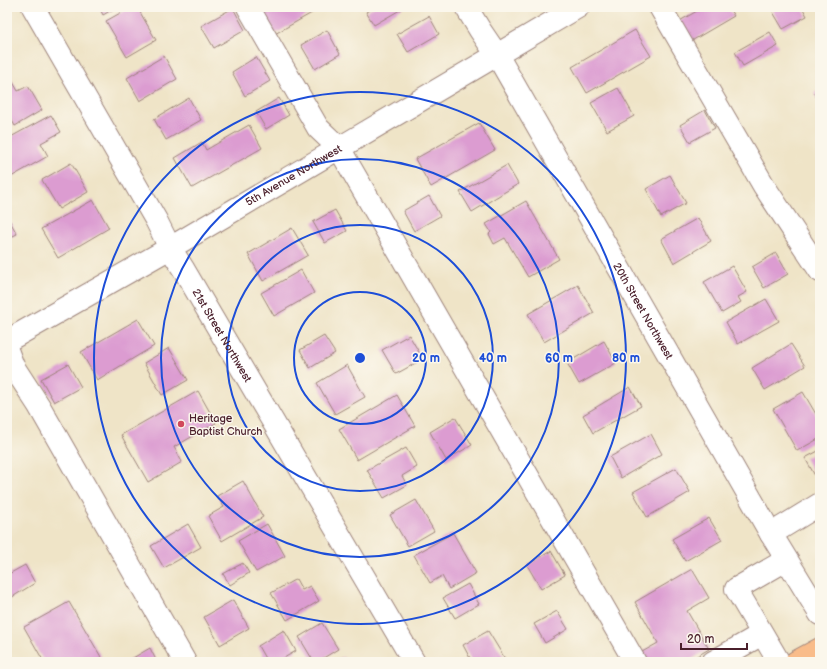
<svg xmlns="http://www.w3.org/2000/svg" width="827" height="669" font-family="'Balsamiq Sans',sans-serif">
	<rect width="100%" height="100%" fill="#fbf7ec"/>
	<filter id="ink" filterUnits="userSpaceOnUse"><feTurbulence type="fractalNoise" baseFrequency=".025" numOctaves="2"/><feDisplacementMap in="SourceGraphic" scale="8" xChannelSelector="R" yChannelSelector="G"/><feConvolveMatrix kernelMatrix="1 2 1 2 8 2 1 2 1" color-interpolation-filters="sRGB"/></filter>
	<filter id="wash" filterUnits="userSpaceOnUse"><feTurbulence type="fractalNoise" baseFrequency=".012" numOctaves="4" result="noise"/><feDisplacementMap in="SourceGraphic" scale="16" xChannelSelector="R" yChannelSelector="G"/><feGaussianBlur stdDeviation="0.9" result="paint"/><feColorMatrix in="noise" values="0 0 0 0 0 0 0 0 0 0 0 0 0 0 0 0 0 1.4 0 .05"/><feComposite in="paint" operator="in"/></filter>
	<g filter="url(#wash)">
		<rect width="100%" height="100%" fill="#efe4c7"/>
		<g id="blocks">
			<g fill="#dc9cd1">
				<polygon points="99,7 117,7 103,15"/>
				<polygon points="131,7 137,7 156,40 127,57 106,21"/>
				<polygon points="268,7 316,7 317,10 273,35 260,12"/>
				<polygon points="374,7 405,7 374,25 366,12"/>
				<polygon points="704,7 728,7 734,16 688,43 676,23"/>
				<polygon points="770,7 802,7 807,16 783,29"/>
				<polygon points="233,8 245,30 214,48 201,26"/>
				<polygon points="429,16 439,34 408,52 397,34"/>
				<polygon points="327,30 340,54 315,69 301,45"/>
				<polygon points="635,30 651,56 587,93 572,67"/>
				<polygon points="770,32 778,46 743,66 735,52"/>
				<polygon points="164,56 177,79 140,101 127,78"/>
				<polygon points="256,57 270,81 245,96 232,72"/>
				<polygon points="9,75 18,91 28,86 42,110 15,126 10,117 7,118 7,76"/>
				<polygon points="618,88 634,116 607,131 591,103"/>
				<polygon points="820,90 820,103 814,93"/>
				<polygon points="189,98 201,120 166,140 154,119"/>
				<polygon points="279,98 289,115 266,129 256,112"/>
				<polygon points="705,110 715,128 690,142 680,125"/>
				<polygon points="51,115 61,132 41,143 48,156 11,177 7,170 7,139"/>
				<polygon points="479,123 495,150 431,187 415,159"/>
				<polygon points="249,125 262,148 192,188 175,158 202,142 206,150"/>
				<polygon points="71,163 88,192 59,209 42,180"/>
				<polygon points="507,165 518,184 472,212 460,192"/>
				<polygon points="670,175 686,203 661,217 646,189"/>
				<polygon points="429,196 440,216 414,231 403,211"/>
				<polygon points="93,200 109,228 58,258 41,229"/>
				<polygon points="526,201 559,259 528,277 505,238 494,244 489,234 491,232 486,224"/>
				<polygon points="335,210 347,231 325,243 313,222"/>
				<polygon points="7,216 17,234 7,239"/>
				<polygon points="698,218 711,241 674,263 661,239"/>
				<polygon points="292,228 308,255 263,281 248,254"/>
				<polygon points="776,253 788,274 764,288 752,267"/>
				<polygon points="732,266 747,292 738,297 741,302 722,313 704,282"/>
				<polygon points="301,270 314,293 274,316 261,293"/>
				<polygon points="578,285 594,313 544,342 528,314"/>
				<polygon points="766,299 779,321 738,344 726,322"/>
				<polygon points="138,319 154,346 97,380 81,352"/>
				<polygon points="409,335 423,359 396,374 382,350"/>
				<polygon points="324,336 335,353 310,368 300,350"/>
				<polygon points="604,341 616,363 579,384 567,363"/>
				<polygon points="791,344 805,366 765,390 752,368"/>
				<polygon points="169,348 188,380 162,395 144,363"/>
				<polygon points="68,364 81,387 54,402 41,379"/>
				<polygon points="347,365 365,397 335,414 317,383"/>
				<polygon points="630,387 641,406 593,433 583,415"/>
				<polygon points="198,391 216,423 174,447 182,462 148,482 121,435"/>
				<polygon points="803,392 820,421 820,438 797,451 773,409"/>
				<polygon points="397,395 415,426 357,460 339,429"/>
				<polygon points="455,417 472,445 446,460 430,432"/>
				<polygon points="651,434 662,454 621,478 610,457"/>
				<polygon points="406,448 417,467 402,476 407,485 384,498 367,470"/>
				<polygon points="820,450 820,480 818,481 805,458"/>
				<polygon points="676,468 690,492 647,517 633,492"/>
				<polygon points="243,481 263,517 222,541 208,516 224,507 217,496"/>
				<polygon points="416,500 434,531 408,546 390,515"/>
				<polygon points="709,518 722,540 685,561 672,539"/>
				<polygon points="188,524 201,547 164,568 151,546"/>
				<polygon points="267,524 285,556 256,572 238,541"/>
				<polygon points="453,533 476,573 449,589 442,576 430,583 414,555"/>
				<polygon points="551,551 565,575 541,589 527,565"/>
				<polygon points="243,563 249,573 230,585 223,574"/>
				<polygon points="25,565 35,583 9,599 7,595 7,575"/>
				<polygon points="692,569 709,598 687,611 709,649 687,662 648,662 642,652 658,643 635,602"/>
				<polygon points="296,579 302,590 310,586 319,601 287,620 271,593"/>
				<polygon points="468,584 479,604 455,618 443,598"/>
				<polygon points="233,600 249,628 220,645 204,617"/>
				<polygon points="69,602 104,662 44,662 24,627"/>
				<polygon points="557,611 568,629 545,643 534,624"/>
				<polygon points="322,623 338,649 317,662 314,662 299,637"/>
				<polygon points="284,630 296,651 277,662 267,662 258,646"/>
				<polygon points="488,631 507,662 472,662 463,645"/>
				<polygon points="150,648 157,662 126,662"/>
				<polygon points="343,657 346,662 333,662"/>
			</g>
		</g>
	</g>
	<g filter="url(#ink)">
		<use href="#blocks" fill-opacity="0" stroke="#9c8279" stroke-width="1"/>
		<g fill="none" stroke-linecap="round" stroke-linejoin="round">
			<g stroke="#9c8279" stroke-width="24">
				<g id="minor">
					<path id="s1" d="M 33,7 L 156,220 L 170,248 L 184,270 L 414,662"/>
					<polyline points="248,7 318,128 339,148 635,662"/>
					<path id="s2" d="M 466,7 L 480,30 L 497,55 L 771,534 L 820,614"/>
					<polyline points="660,7 764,186 820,271"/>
					<path id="s3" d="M 7,341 L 170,248 L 578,7"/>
					<polyline points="7,350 13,366 39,406 185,662"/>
					<polyline points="771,534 820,504"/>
					<polyline points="713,662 762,634"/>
					<polyline points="779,662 736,589 786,560"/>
				</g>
			</g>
			<g stroke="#9c8279" stroke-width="24">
				<polyline id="major" points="796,662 820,649"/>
			</g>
			<use href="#minor" stroke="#fff" stroke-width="22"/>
			<use href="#major" stroke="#f9bc8a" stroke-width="22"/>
		</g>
	</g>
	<g fill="none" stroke="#1d4ed8" stroke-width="2">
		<circle cx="360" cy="358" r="66"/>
		<circle cx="360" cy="358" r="133"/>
		<circle cx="360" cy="358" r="199"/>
		<circle cx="360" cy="358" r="266"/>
	</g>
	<circle fill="#d1495b" stroke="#fbf7ec" stroke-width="1.5" cx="181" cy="424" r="4"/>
	<g text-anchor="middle" stroke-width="3" stroke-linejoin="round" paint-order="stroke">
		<g font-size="11" fill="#4a1f2b" stroke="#fbf7ec">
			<text dy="4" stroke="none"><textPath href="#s3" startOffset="331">5th Avenue Northwest</textPath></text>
			<text dy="4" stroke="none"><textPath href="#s2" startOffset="352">20th Street Northwest</textPath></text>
			<text dy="4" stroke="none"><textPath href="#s1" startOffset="379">21st Street Northwest</textPath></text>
		</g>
		<g font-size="11" fill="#4a1f2b" stroke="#fbf7ec" text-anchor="start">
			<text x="189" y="422">Heritage<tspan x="189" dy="13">Baptist Church</tspan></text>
		</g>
	</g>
	<circle cx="360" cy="358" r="6" fill="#1d4ed8" stroke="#fbf7ec" stroke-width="2"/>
	<g font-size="12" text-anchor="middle" font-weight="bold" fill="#1d4ed8" stroke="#fbf7ec" stroke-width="3" stroke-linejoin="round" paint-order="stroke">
		<text x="426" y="362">20 m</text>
		<text x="493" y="362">40 m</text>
		<text x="559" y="362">60 m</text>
		<text x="626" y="362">80 m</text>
	</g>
	<rect width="827" height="669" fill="none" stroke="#fbf7ec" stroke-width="24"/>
	<path d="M681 643v6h66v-6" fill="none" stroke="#4a1f2b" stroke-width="2"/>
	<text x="687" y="643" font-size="12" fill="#4a1f2b" stroke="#fbf7ec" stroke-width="3" paint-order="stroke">20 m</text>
</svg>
